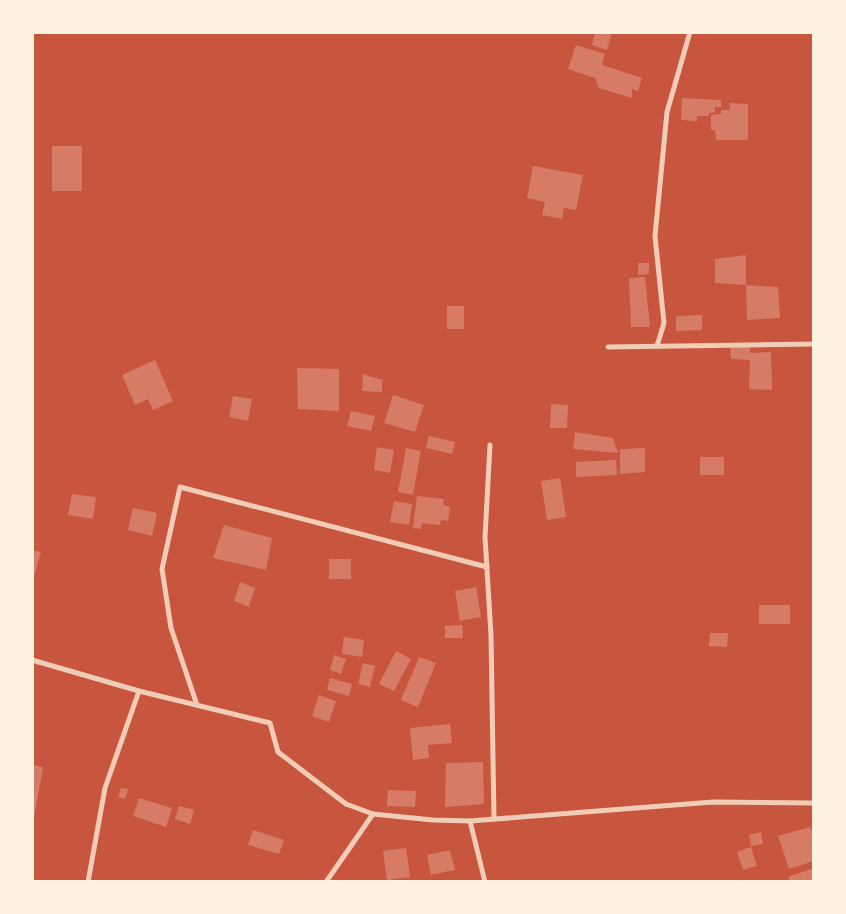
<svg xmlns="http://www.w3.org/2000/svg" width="846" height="914" font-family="Signika,sans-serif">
	<rect width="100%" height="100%" fill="#c8553d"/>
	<g fill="#d67c66">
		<polygon points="595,32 612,32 607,50 592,45"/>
		<polygon points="576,45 605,54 602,65 642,78 638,91 632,89 632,98 599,88 595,78 568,69"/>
		<polygon points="682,98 721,100 721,107 715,107 715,112 710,113 708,116 697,116 697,121 681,120"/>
		<polygon points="730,103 748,104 748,140 716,140 715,130 711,130 711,115 721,114 721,110 730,110"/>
		<rect x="52" y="146" width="30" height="45"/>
		<polygon points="533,166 583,175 576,210 564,208 562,219 542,215 545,202 527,198"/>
		<polygon points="746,255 746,285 715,283 715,259"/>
		<polygon points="638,263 649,263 649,274 638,275"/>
		<polygon points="645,277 650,327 631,327 629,278"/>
		<polygon points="746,285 778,287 780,318 747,320"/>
		<rect x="447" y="306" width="17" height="23"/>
		<polygon points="702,315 702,330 676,331 676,316"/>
		<polygon points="730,347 750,347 750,353 771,352 772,390 749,389 750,360 731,359"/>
		<polygon points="155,360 173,401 153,410 148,399 135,405 122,375"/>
		<polygon points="297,368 339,369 339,411 298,409"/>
		<polygon points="363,374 382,380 382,392 362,391"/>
		<polygon points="393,395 424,405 415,432 384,423"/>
		<polygon points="233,396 252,399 248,421 229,417"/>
		<polygon points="551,404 568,405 567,428 550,428"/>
		<polygon points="351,411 375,416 371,431 347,426"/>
		<polygon points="575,432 613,438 618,453 573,449"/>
		<polygon points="429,436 455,442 452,454 426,448"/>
		<polygon points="377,447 394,450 390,473 374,470"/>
		<polygon points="406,448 421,451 413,495 398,492"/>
		<polygon points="645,448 645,472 620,474 620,449"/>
		<rect x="700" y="457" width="24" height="18"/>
		<polygon points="616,460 617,475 576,477 576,462"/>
		<polygon points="560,478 566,517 547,520 541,481"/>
		<polygon points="72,494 96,497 93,519 68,515"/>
		<polygon points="417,496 444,499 443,504 450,507 448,521 441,520 440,525 422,523 421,529 413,528"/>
		<polygon points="394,501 412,504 409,525 390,522"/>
		<polygon points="133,508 157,513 152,536 128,530"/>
		<polygon points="224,525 272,538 266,570 213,558"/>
		<polygon points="32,550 41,552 33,580 32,580"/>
		<rect x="329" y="559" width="22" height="20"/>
		<polygon points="240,582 255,588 249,607 234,601"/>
		<polygon points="476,587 481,617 460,621 455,591"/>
		<rect x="759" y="605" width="31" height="19"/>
		<polygon points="462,625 463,638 445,638 445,626"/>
		<polygon points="710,633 728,633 727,647 709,646"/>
		<polygon points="344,637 364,640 362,657 342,654"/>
		<polygon points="396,651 411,659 394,691 379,684"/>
		<polygon points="334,655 346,659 341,674 330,670"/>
		<polygon points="419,657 436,663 418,707 401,700"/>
		<polygon points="363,663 375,666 370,687 358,684"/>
		<polygon points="330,678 352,684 349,696 327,690"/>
		<polygon points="319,695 336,701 329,722 312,716"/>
		<polygon points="450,724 452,743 428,745 429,758 413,760 410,728"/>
		<polygon points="483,762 484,804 445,807 446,763"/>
		<polygon points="32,765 43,767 33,823 32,823"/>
		<polygon points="121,788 128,789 125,799 118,797"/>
		<polygon points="388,790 416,791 415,807 387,806"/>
		<polygon points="139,798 172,808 166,827 133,816"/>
		<polygon points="179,806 194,810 190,824 175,819"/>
		<polygon points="810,827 814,838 814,861 789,869 778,836"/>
		<polygon points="253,830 284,840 279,854 248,845"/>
		<polygon points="761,832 763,844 751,846 749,835"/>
		<polygon points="751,847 757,866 743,870 737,852"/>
		<polygon points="406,848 410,877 387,880 383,851"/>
		<polygon points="450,850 455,870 431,875 427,855"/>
		<polygon points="814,868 814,882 790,882 788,877"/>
	</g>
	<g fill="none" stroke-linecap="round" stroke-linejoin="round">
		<g stroke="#f1ccb7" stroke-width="5">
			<polyline points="657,346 664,323 655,236 667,112 690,32"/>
			<polyline points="608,347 814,344"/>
			<polyline points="490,445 485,537 491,635 494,819"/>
			<polyline points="32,660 139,691 270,723 278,752 346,804 373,814 433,820 470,821 485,882"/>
			<polyline points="197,705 171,628 162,569 180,487 487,567"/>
			<polyline points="470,821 713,802 814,803"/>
			<polyline points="88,882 105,788 139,691"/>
			<polyline points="326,882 373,814"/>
		</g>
	</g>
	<rect width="846" height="914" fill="none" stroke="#fff3e0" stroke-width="68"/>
</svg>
